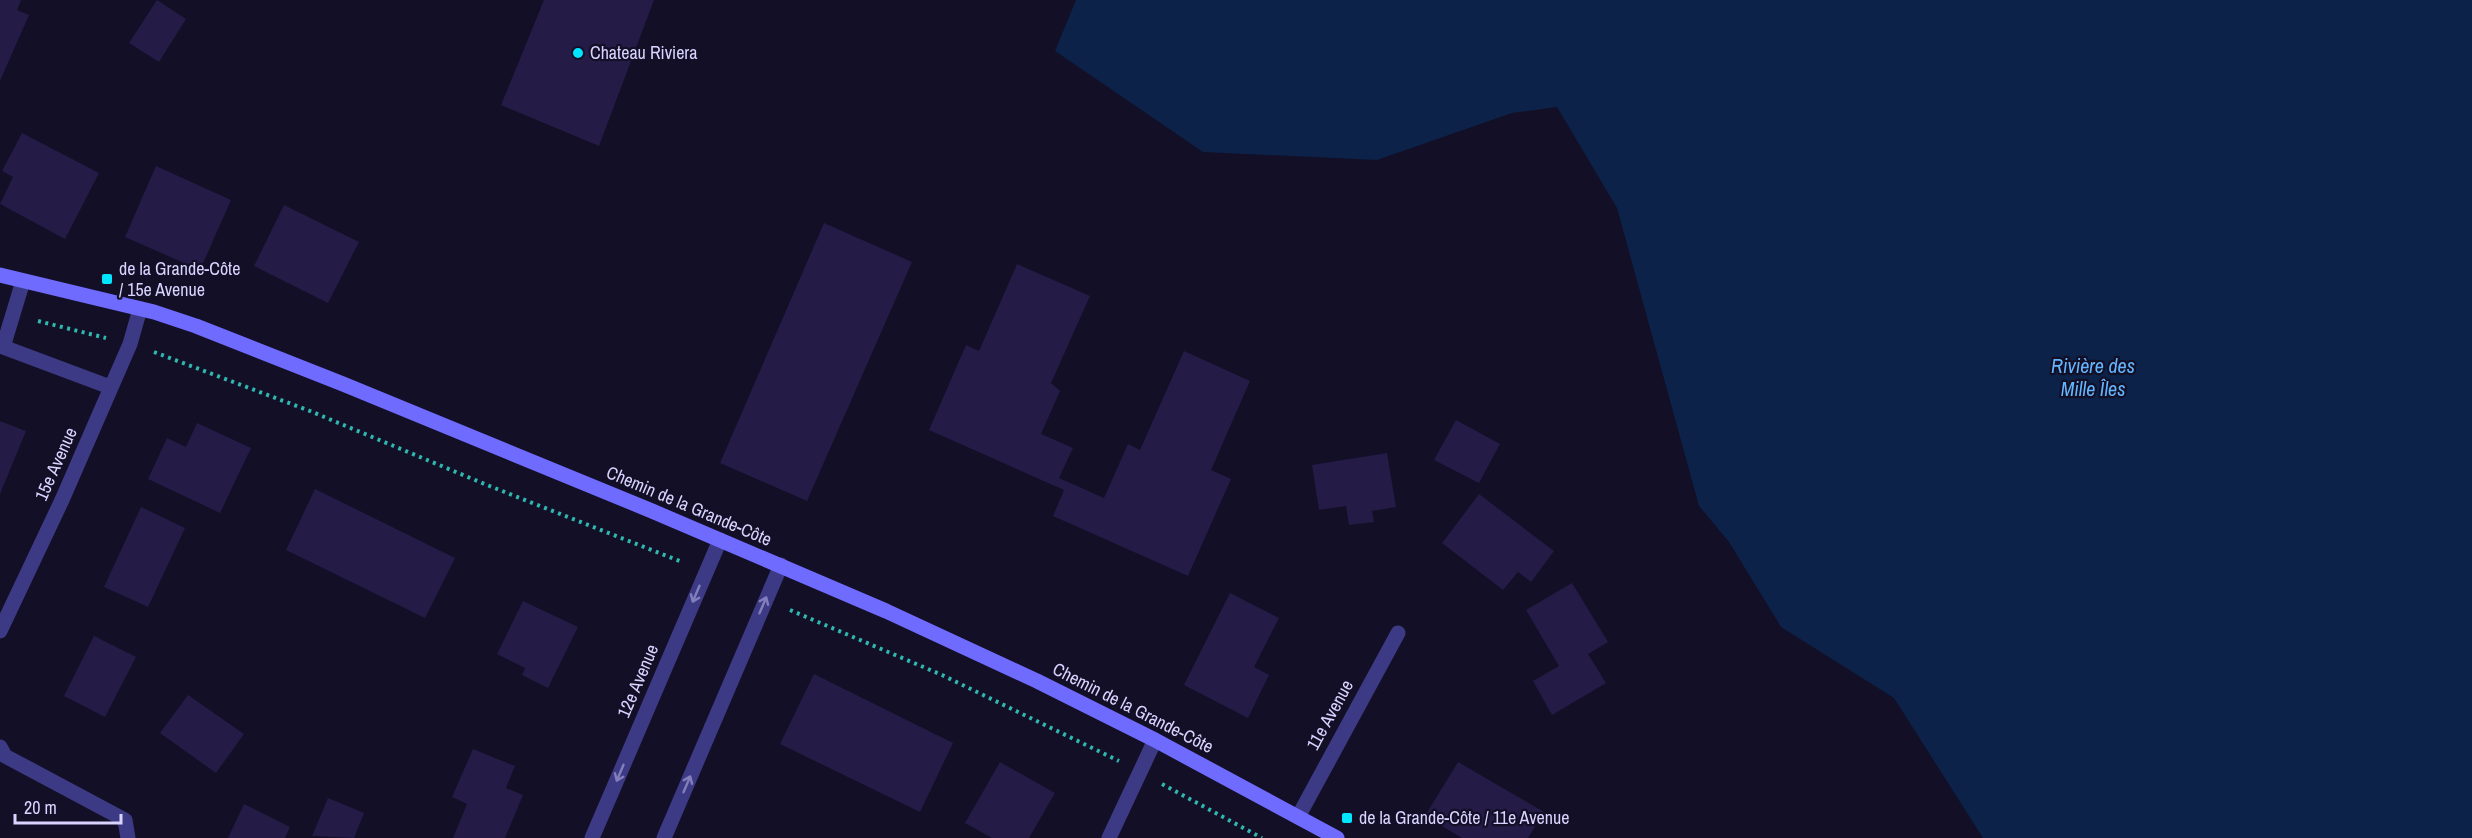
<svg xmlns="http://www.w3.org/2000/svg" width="2472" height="838" font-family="'Archivo Narrow',sans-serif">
	<rect width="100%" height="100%" fill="#130f26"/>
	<polygon fill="#0c2248" points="1076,0 2472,0 2472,838 1983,838 1894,698 1781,627 1729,542 1699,506 1617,208 1557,107 1512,113 1377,160 1203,152 1055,51"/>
	<g fill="#241b47">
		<polygon points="0,0 21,0 17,10 29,15 0,81"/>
		<polygon points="157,0 186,19 159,62 129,43"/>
		<polygon points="544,0 654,0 599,146 501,105"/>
		<polygon points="22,133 99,173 65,239 0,204 13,177 2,171"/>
		<polygon points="156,166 231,200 200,270 125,237"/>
		<polygon points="284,205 359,242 328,303 254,266"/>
		<polygon points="824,223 912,262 807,501 720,463"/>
		<polygon points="1017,264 1090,296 1051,383 1060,391 1041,434 1073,448 1059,478 1104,498 1128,444 1140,450 1184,351 1250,381 1211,470 1231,479 1188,576 1053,516 1064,490 929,430 966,345 979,351"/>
		<polygon points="1456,420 1500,444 1479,483 1434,460"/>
		<polygon points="0,421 26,431 0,494"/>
		<polygon points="197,423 251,448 220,513 148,479 167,438 186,447"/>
		<polygon points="1387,453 1396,507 1372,511 1374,522 1349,525 1346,506 1319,510 1312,465"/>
		<polygon points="315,489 455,558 425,618 286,550"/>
		<polygon points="1479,494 1554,551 1531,582 1518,572 1503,590 1442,543"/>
		<polygon points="141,507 185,528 148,607 104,587"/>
		<polygon points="1572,583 1608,642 1588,654 1606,683 1552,715 1533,681 1559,666 1526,610"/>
		<polygon points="1230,593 1279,618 1254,667 1269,675 1248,718 1184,685"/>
		<polygon points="523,601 578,627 548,688 522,675 525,668 497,654"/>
		<polygon points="94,636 136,657 105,717 64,696"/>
		<polygon points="814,674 953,743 920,812 780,744"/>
		<polygon points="188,695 244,734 216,773 160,733"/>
		<polygon points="473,749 515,766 506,788 523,795 505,838 453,838 467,804 452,797"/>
		<polygon points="1000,762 1055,793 1029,838 992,838 965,823"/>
		<polygon points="1458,762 1544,812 1528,838 1462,838 1425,816"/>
		<polygon points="328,798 364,813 354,838 312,836"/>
		<polygon points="244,804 290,827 285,838 228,838"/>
	</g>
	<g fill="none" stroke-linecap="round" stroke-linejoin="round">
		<g stroke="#2fb8b0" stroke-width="4" stroke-dasharray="3 4.5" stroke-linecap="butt">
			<polyline points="38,321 106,338"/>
			<polyline points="154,352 310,411 487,485 682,562"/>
			<polyline points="790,610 942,675 1119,761"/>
			<polyline points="1162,784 1262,838"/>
		</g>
		<polyline stroke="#3d3a85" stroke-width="15" points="23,281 3,347 110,387"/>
		<g stroke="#3d3a85" stroke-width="15">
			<polyline points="0,631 62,500 130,344 140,309"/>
			<polyline points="0,747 5,756 125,820 128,838"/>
			<polyline points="1298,817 1398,633"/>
			<polyline points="592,838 720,540"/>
			<polyline points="664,838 781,565"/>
			<polyline points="1109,838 1155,740"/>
		</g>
		<polyline stroke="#6f6bff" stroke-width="15" points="0,275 154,312 196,326 343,384 652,511 886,611 1037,681 1155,740 1337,838"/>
	</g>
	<defs><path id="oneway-shaft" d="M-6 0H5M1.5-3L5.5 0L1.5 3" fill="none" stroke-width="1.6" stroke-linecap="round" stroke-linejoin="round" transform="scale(1.5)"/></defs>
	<g stroke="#837fbc">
		<use href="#oneway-shaft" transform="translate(696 594) rotate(113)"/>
		<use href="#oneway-shaft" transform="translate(763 605) rotate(-67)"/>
		<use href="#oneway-shaft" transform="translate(620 773) rotate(113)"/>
		<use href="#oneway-shaft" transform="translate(687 784) rotate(-67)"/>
	</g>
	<g fill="#00e5ff" stroke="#130f26" stroke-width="2">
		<circle cx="578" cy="53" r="6"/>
		<rect x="101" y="273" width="12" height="12" rx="3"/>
		<rect x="1341" y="812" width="12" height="12" rx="3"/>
	</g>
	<g text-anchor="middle" stroke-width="4.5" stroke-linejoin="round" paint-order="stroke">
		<g font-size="18" fill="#d9d4ff" stroke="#130f26" text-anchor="start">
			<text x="590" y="59">Chateau Riviera</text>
			<text x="119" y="275">de la Grande-Côte<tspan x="119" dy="21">/ 15e Avenue</tspan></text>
			<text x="1359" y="824">de la Grande-Côte / 11e Avenue</text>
		</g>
		<g font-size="18" fill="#d9d4ff" stroke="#130f26">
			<text transform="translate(56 464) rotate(-66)" y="6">15e Avenue</text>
			<text transform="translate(689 506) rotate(23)" y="6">Chemin de la Grande-Côte</text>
			<text transform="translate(638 681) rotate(-67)" y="6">12e Avenue</text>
			<text transform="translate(1133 708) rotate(27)" y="6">Chemin de la Grande-Côte</text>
			<text transform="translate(1330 715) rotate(-61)" y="6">11e Avenue</text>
		</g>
		<g font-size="20" font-style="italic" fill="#62b6ff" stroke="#130f26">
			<text x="2093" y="373">Rivière des<tspan x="2093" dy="23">Mille Îles</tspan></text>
		</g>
	</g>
	<path d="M15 814v9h106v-9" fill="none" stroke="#d9d4ff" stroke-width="3"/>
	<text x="24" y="814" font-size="18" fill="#d9d4ff" stroke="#130f26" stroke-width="4.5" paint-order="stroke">20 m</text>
</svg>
